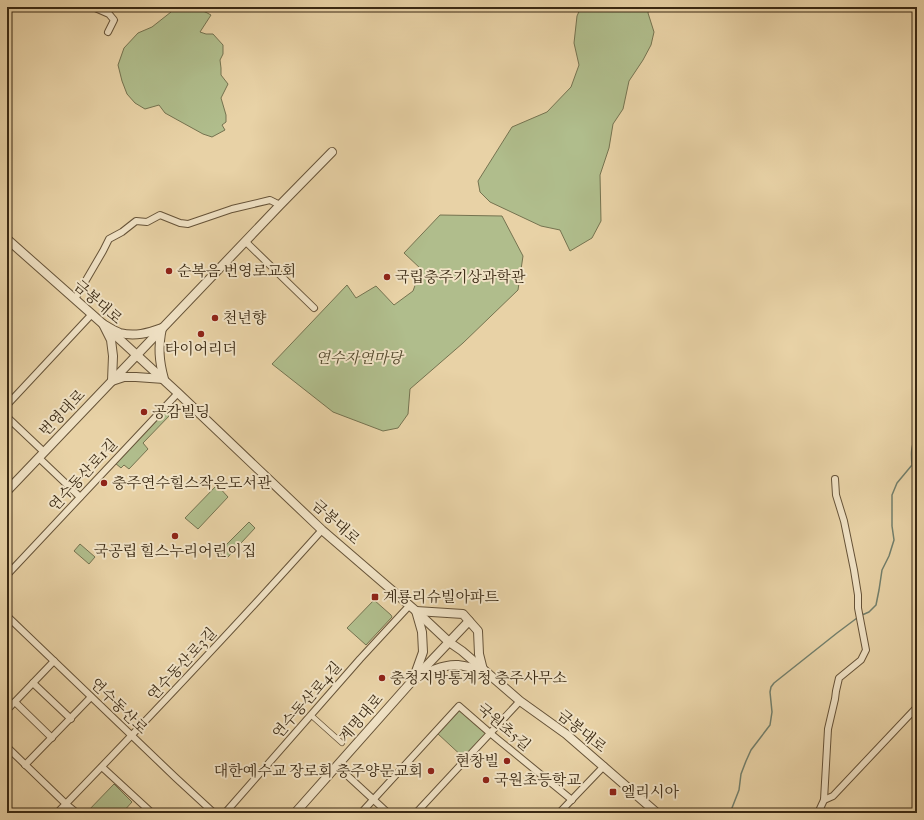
<svg xmlns="http://www.w3.org/2000/svg" width="924" height="820" font-family="'IM FELL French Canon','Noto Serif KR',serif">
	<rect width="100%" height="100%" fill="#e8d2a6"/>
	<filter id="stains"><feTurbulence type="fractalNoise" baseFrequency=".005" numOctaves="4"/><feColorMatrix values="0 0 0 0 .2 0 0 0 0 .09 0 0 0 0 .02 0 0 0 .5 -.17"/></filter>
	<radialGradient id="worn" r=".72"><stop offset=".6" stop-color="#630" stop-opacity="0"/><stop offset="1" stop-color="#630" stop-opacity=".3"/></radialGradient>
	<g fill="#b0bd8c" stroke="#757350">
		<path d="M 176,7 C 191,7 197,7 211,15 L 200,32 L 206,34 L 213,34 L 223,45 L 223,54 L 220,60 L 221,68 L 221,75 L 228,84 L 221,98 L 226,115 L 226,122 L 222,125 L 225,130 L 212,137 L 203,134 L 174,118 L 165,113 L 159,105 L 145,109 L 135,103 L 127,94 L 122,81 L 118,65 L 124,48 L 138,33 L 152,27 L 171,12 Z"/>
		<polygon points="581,7 649,7 648,13 654,32 651,45 643,60 629,81 623,109 613,124 609,148 600,175 601,221 592,238 570,251 560,230 541,226 490,202 480,192 478,181 512,127 547,112 571,87 579,65 574,43 577,16"/>
		<polygon points="440,215 502,216 523,256 518,290 463,343 410,389 408,414 398,428 383,431 333,412 272,364 347,285 356,298 376,286 394,305 413,291 421,269 404,253"/>
		<polygon points="166,409 171,414 143,443 148,449 129,469 124,465 121,468 115,463"/>
		<polygon points="217,485 228,497 198,529 185,518"/>
		<polygon points="249,522 255,528 228,557 224,557 219,552"/>
		<polygon points="80,544 95,557 89,564 74,551"/>
		<polygon points="374,600 391,615 392,617 366,645 347,628"/>
		<polygon points="459,709 486,732 486,736 465,759 437,733"/>
		<polygon points="114,784 132,802 122,813 86,813"/>
	</g>
	<g fill="none" stroke-linecap="round" stroke-linejoin="round">
		<g stroke="#727f6c" stroke-width="1.5">
			<polyline points="917,315 916,320 917,327"/>
			<path d="M 862,615 L 869,612 L 876,605 L 879,590 L 882,570 L 889,556 L 894,540 L 892,526 L 892,495 L 897,483 L 912,465 C 911,453 911,444 917,433"/>
			<polyline points="730,813 739,790 741,774 746,761 751,750 770,725 772,712 770,692 771,687 774,683 837,633 857,618"/>
		</g>
		<g stroke="#665338" stroke-width="6">
			<polyline id="pedestrian" points="313,717 342,743"/>
		</g>
		<g stroke="#665338" stroke-width="8">
			<g id="minor">
				<polyline points="93,7 109,14 114,20 108,32"/>
				<polyline points="246,242 314,308"/>
				<polyline points="75,299 103,251 109,239 122,232 136,221 147,222 160,215 180,223 188,224 232,209 270,200 280,205"/>
				<polyline points="7,405 92,314"/>
				<polyline points="7,417 44,452"/>
				<polyline points="39,458 80,497"/>
				<polyline points="7,575 178,393"/>
				<polyline points="7,616 176,778 214,813"/>
				<polyline points="33,683 71,719"/>
				<polyline points="15,702 52,738"/>
				<polyline points="7,710 54,661"/>
				<polyline points="7,747 66,804 77,813"/>
				<polyline points="25,765 91,697"/>
				<polyline points="337,766 388,813"/>
				<polyline points="102,767 152,813"/>
				<polyline points="824,800 833,796 917,707"/>
				<polyline points="7,809 12,813"/>
				<path d="M 57,813 C 147,720 236,626 322,530"/>
				<polyline points="225,813 360,659 409,606"/>
				<polyline points="361,813 459,706 490,733 572,800"/>
				<polyline points="416,813 520,701"/>
				<polyline points="559,813 604,766"/>
				<polyline points="818,813 824,800 828,729 835,699 836,691 839,678 861,660 866,650 858,608 858,595 854,570 844,521 836,495 835,479"/>
			</g>
		</g>
		<g stroke="#665338" stroke-width="10">
			<g id="tertiary">
				<polyline points="7,239 103,324 178,393 322,530 416,611 449,642 462,651 520,701 566,734 657,813"/>
				<path d="M 103,324 C 108,327 114,331 120,333 C 135,337 148,333 162,328 C 158,347 159,361 164,379 L 136,377 L 124,377 L 112,381 L 113,356 L 111,340 Z"/>
				<polyline points="7,491 280,205 332,152"/>
				<path d="M 416,611 L 463,614 L 478,631 L 479,654 L 483,670 C 475,669 467,666 458,665 C 442,664 426,673 413,680 L 423,652 L 422,632 Z"/>
				<polyline points="295,813 413,680 469,621"/>
			</g>
		</g>
		<use href="#pedestrian" stroke="#f0e2c5" stroke-width="4.5"/>
		<use href="#minor" stroke="#f0e2c5" stroke-width="6"/>
		<use href="#tertiary" stroke="#f0e2c5" stroke-width="8"/>
	</g>
	<g fill="#8f2418" stroke="#f0e2c5" stroke-width="1.5">
		<circle cx="169" cy="271" r="4"/>
		<circle cx="387" cy="277" r="4"/>
		<circle cx="215" cy="318" r="4"/>
		<circle cx="201" cy="334" r="4"/>
		<circle cx="144" cy="412" r="4"/>
		<circle cx="104" cy="483" r="4"/>
		<circle cx="175" cy="536" r="4"/>
		<rect x="371" y="593" width="8" height="8" rx="2"/>
		<circle cx="382" cy="678" r="4"/>
		<circle cx="507" cy="761" r="4"/>
		<circle cx="431" cy="771" r="4"/>
		<circle cx="486" cy="780" r="4"/>
		<rect x="609" y="788" width="8" height="8" rx="2"/>
	</g>
	<g text-anchor="middle" stroke-width="4" stroke-linejoin="round" paint-order="stroke">
		<g font-size="15" fill="#3a2913" stroke="#f0e2c5" text-anchor="start">
			<text x="177" y="276">순복음 번영로교회</text>
			<text x="395" y="282">국립충주기상과학관</text>
			<text x="223" y="323">천년향</text>
			<text x="201" y="354" text-anchor="middle">타이어리더</text>
			<text x="152" y="417">공감빌딩</text>
			<text x="112" y="488">충주연수힐스작은도서관</text>
			<text x="175" y="556" text-anchor="middle">국공립 힐스누리어린이집</text>
			<text x="383" y="602">계룡리슈빌아파트</text>
			<text x="390" y="683">충청지방통계청 충주사무소</text>
			<text x="499" y="766" text-anchor="end">현창빌</text>
			<text x="423" y="776" text-anchor="end">대한예수교 장로회 충주양문교회</text>
			<text x="494" y="785">국원초등학교</text>
			<text x="621" y="797">엘리시아</text>
		</g>
		<g font-size="15" fill="#3a2913" stroke="#f0e2c5">
			<text transform="translate(98 302) rotate(41)" y="5">금봉대로</text>
			<text transform="translate(62 413) rotate(-46)" y="5">번영대로</text>
			<text transform="translate(83 475) rotate(-47)" y="5">연수동산로1길</text>
			<text transform="translate(336 522) rotate(42)" y="5">금봉대로</text>
			<text transform="translate(182 664) rotate(-47)" y="5">연수동산로3길</text>
			<text transform="translate(307 700) rotate(-49)" y="5">연수동산로4길</text>
			<text transform="translate(119 706) rotate(44)" y="5">연수동산로</text>
			<text transform="translate(361 718) rotate(-49)" y="5">계명대로</text>
			<text transform="translate(504 727) rotate(40)" y="5">국원초5길</text>
			<text transform="translate(582 731) rotate(39)" y="5">금봉대로</text>
		</g>
		<g font-size="15" font-style="italic" fill="#52472b" stroke="#f0e2c5">
			<text x="359" y="363">연수자연마당</text>
		</g>
	</g>
	<rect width="924" height="820" fill="none" stroke="#e8d2a6" stroke-width="24"/>
	<rect x="8" y="8" width="908" height="804" fill="none" stroke="#3a2913" stroke-width="2"/>
	<rect x="12" y="12" width="900" height="796" fill="none" stroke="#3a2913"/>
	<rect width="100%" height="100%" filter="url(#stains)"/>
	<rect width="100%" height="100%" fill="url(#worn)"/>
</svg>
